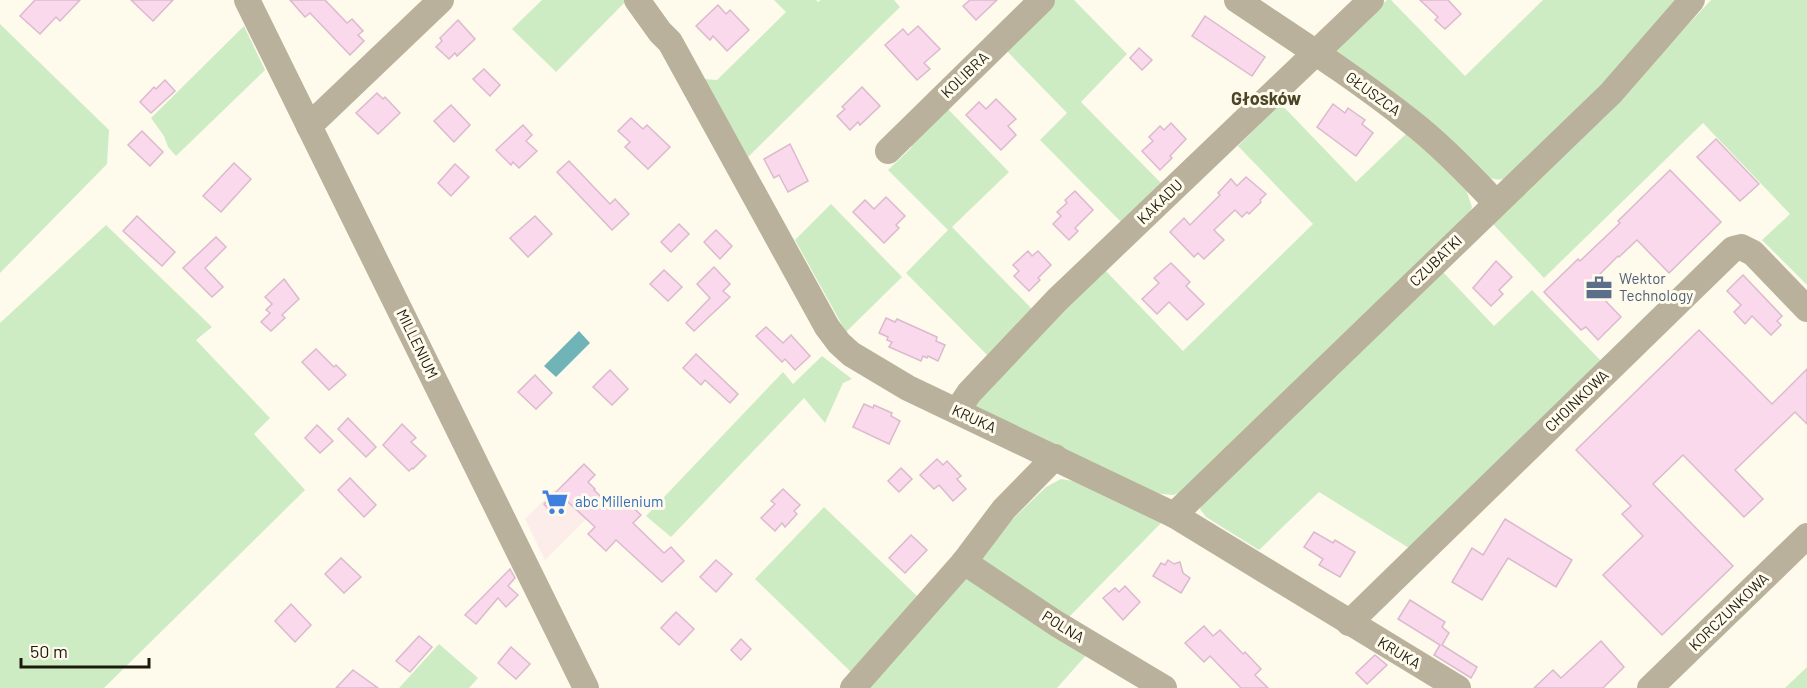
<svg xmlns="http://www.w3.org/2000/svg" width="1807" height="688" font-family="Barlow,sans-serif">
	<rect width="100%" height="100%" fill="#fefbed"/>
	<polygon fill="#fcecea" points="555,489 557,491 544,504 554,514 569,499 586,519 545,560 525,519"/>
	<g fill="#ceecc3">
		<polygon points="542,0 627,0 556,72 512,29"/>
		<polygon points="774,0 816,0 818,2 821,0 894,0 900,7 748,157 703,79 717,80 786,12"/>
		<polygon points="1055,0 1074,0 1127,54 1081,102 1163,185 1123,224 1040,140 1067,113 1004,48"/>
		<path d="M 1387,0 L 1391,0 L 1465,76 L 1543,0 L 1678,0 L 1635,50 L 1519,172 C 1501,183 1495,181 1478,172 L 1335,60 L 1333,45 Z"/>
		<polygon points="1711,0 1807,0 1807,285 1762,240 1790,214 1703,123 1544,278 1493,224 1617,101"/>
		<polygon points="0,24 109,130 107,164 0,273"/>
		<polygon points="244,26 265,70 176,156 168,147 164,136 151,118"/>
		<polygon points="1280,103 1356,182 1408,132 1466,189 1472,207 1466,223 1187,490 1173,495 1153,493 971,406 1102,267 1183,351 1313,224 1238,146"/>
		<polygon points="946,107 1009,172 952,227 1032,309 987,355 906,273 948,230 888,170 911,148 916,137"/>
		<polygon points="831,204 902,277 846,332 795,240"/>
		<polygon points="106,225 212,327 196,340 270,418 254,434 305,490 104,688 0,688 0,323"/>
		<polygon points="1443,272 1494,326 1532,290 1602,362 1409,548 1319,492 1259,550 1206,517 1200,509 1204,502"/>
		<polygon points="822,356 852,379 843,383 825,423 804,398 671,537 646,516 783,372 793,384"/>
		<polygon points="1061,479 1086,483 1163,521 1068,618 980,560 989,542 1046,487"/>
		<polygon points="824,507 917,596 852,673 755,579"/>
		<polygon points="965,574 1089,652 1057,688 865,688"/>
		<polygon points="439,644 478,678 469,688 399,688"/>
		<polygon points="1807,667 1807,688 1785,688"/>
	</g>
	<polygon fill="#71b4b7" points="579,331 590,343 556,377 544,366"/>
	<g fill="#fad9ed" stroke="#dbbace" stroke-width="1.5">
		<polygon points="35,0 80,0 60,21 56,17 40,34 20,16"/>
		<polygon points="131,0 173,0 153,21"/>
		<polygon points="290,0 325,0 347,23 352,19 363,31 358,35 364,41 350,55 310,13 305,17"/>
		<polygon points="970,0 997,0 976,20 963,6"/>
		<polygon points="1420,0 1448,0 1461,14 1445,29 1435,20 1438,17"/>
		<polygon points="718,5 726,14 730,10 749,30 727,51 713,36 710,40 696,26"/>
		<polygon points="1205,16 1265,57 1252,76 1192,36"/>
		<polygon points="458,20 475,39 457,56 455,53 449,59 436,47 442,41 440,38"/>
		<polygon points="918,26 940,49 924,63 930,69 917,80 885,45 903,29 908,35"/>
		<polygon points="1139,48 1152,60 1142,70 1130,58"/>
		<polygon points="484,69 500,85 490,96 473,79"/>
		<polygon points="165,80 175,91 151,113 140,102 154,87 156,89"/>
		<polygon points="862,87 880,106 860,125 858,122 850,130 837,116 845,109 842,107"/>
		<polygon points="377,93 383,99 385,97 400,113 378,134 356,113"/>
		<polygon points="996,99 1016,119 1008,126 1016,135 1001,150 966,115 979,102 986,109"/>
		<polygon points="1333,104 1345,113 1348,108 1355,113 1365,120 1362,124 1373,133 1356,156 1317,127"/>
		<polygon points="451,105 470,125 454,142 434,121"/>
		<polygon points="631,118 643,129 647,125 670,147 648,169 625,147 630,142 618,131"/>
		<polygon points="1171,123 1186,139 1170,156 1172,158 1160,170 1142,151 1153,141 1149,137 1160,126 1164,130"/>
		<polygon points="523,125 532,135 526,141 537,151 519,168 513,162 511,165 496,150"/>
		<polygon points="142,131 163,152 150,166 128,145"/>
		<polygon points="1716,139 1759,184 1740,201 1697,157"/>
		<polygon points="790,144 808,181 788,192 779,175 774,178 764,159"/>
		<polygon points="569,161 610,204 615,199 629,214 612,230 557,172"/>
		<polygon points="234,163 251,179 221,212 203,196"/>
		<polygon points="455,164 469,177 451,196 438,183"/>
		<polygon points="1670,170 1721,222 1669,273 1637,240 1619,257 1618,256 1596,278 1605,287 1599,294 1621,317 1598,340 1586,327 1581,330 1544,292 1578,259 1580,261 1620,223 1618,221"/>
		<polygon points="1246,177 1266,194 1260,200 1261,202 1249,214 1247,212 1242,217 1235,210 1214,230 1224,240 1204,259 1198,253 1194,257 1170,232 1184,218 1190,225 1220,195 1218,193 1231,179 1237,186"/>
		<polygon points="1075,191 1093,210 1075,228 1078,231 1069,240 1053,224 1061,216 1057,212 1067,203 1065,200"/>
		<polygon points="886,197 905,216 896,225 899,228 884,243 853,212 865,200 874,209"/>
		<polygon points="137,216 175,252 162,266 123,231"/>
		<polygon points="535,216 552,234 528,257 510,238"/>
		<polygon points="679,224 689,234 671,252 661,242"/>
		<polygon points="716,230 732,246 720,259 704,242"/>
		<polygon points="216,237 226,247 205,268 223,287 212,297 183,268"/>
		<polygon points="1028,251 1032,256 1038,251 1051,265 1038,278 1040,280 1029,291 1014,276 1019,271 1013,265"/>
		<polygon points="1496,261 1512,277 1499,290 1503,294 1491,306 1473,288"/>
		<polygon points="1171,263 1190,282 1186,286 1204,304 1187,320 1169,302 1157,314 1142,299 1159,283 1154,278"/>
		<polygon points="714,267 730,284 723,291 730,297 694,331 686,323 710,298 697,284"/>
		<polygon points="664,270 682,287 668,301 650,284"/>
		<polygon points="1743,275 1782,316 1777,321 1781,325 1771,335 1752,316 1745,324 1734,312 1741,305 1727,291"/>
		<polygon points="284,279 299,299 282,315 285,318 271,331 261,322 270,313 266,310 272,304 265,297"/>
		<polygon points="886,318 895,322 897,319 937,337 936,341 945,345 938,361 928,356 927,358 923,356 921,361 889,347 892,342 887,340 888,337 879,333"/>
		<polygon points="766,327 783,343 791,335 810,356 795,370 785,359 782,362 756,336"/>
		<polygon points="1699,330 1772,404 1807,369 1807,424 1795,412 1735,470 1763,499 1744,517 1683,455 1653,484 1733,566 1662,635 1603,575 1643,536 1622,514 1631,506 1576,450"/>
		<polygon points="316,349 334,367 336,365 346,375 329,390 302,362"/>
		<polygon points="696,354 738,394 730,403 705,380 701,385 683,368"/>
		<polygon points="610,370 628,389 612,405 593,387"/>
		<polygon points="535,375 552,393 536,409 518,392"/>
		<polygon points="864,404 873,408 874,405 892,413 891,416 900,421 889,444 853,427"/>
		<polygon points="348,418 376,447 366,457 338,429"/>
		<polygon points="402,424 416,438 411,442 426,456 413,469 412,468 409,471 383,445"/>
		<polygon points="317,425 333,441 320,453 305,438"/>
		<polygon points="937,459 943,465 947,461 961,476 957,479 966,489 953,501 939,485 934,489 920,475"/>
		<polygon points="584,464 595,475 588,482 595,489 594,490 613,508 623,498 641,515 633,523 664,553 671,547 684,561 662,582 616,540 606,551 588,534 595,527 567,501 554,515 544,504"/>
		<polygon points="901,468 912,479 899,492 888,481"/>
		<polygon points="350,478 376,505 364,517 338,490"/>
		<polygon points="783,489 800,505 794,511 797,514 785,527 782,523 775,531 761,518 775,504 771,501"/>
		<polygon points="1505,519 1572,560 1556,587 1508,558 1482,600 1452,582 1472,548 1483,555"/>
		<polygon points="1314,532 1333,543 1335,540 1355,552 1340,577 1319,565 1323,559 1304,547"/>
		<polygon points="911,535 927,550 905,573 889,558"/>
		<polygon points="341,558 361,577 344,593 325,574"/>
		<polygon points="716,560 732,574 716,592 700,577"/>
		<polygon points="1168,560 1174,564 1180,562 1183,573 1190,578 1181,593 1153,576 1161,563 1165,565"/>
		<polygon points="510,569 515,578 508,586 518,595 506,607 498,598 476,624 465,615"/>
		<polygon points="1125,586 1140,602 1123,620 1103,598 1115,588 1119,592"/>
		<polygon points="1410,600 1445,622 1442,627 1449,633 1442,645 1477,667 1471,678 1434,655 1440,645 1398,619"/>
		<polygon points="291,604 311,625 295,642 275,621"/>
		<polygon points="676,612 694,629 679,645 661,628"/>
		<polygon points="1204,626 1213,636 1220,630 1243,654 1245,652 1261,669 1255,675 1268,688 1241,688 1210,656 1204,662 1185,643"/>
		<polygon points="419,636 432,647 410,672 396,661"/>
		<polygon points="741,639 751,649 741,660 731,650"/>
		<polygon points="1601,641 1624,667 1603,688 1534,688 1553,670 1561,678"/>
		<polygon points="511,647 530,664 516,679 498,663"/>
		<polygon points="1375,655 1387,665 1367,684 1356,673"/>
		<polygon points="353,670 378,688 336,688"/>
	</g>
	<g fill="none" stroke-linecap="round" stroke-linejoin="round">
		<g stroke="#bab19c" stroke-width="26">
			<polyline points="247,0 586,688"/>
			<polyline points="637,0 660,32 670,42 827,327 839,343 851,354 908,388 1174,515 1458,688"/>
			<path d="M 1237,0 C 1295,39 1355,77 1410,121 C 1441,145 1469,174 1496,203"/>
			<polyline points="309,126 441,0"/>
			<polyline points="888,151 1042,0"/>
			<polyline points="957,411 969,393 1057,300 1371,0"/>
			<polyline points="1174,515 1611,93 1692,0"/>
			<polyline points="964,562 1057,624 1164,688"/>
			<polyline points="1349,623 1733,249 1741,247 1753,253 1807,309"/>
			<polyline points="853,688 964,562 1004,509 1055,457"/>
			<polyline points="1650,688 1807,536"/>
		</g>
	</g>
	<defs>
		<g id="office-bare" transform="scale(2.07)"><path d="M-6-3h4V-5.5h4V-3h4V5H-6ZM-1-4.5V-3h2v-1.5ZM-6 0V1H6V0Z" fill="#5c6f8a" stroke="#fefbed" stroke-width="2.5" paint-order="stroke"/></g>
		<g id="supermarket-bare" transform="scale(2.07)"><path d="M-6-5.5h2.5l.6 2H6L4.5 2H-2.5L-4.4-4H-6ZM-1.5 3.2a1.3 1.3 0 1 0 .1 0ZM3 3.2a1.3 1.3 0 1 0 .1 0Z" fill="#3f7fe0" stroke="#fefbed" stroke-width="2.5" paint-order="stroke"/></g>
	</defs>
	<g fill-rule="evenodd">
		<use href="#office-bare" x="1599" y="288"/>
		<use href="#supermarket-bare" x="555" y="502"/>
	</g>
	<g text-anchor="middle" stroke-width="6" stroke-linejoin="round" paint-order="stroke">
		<g font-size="15" fill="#1d1a0d" stroke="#fefbed">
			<text transform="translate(965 75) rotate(-44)" y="5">KOLIBRA</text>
			<text transform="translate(1373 94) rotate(36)" y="5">GŁUSZCA</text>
			<text transform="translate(1160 202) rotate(-44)" y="5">KAKADU</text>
			<text transform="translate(1436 261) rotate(-44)" y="5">CZUBATKI</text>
			<text transform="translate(417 344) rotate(64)" y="5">MILLENIUM</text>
			<text transform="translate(1577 401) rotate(-44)" y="5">CHOINKOWA</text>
			<text transform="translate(974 419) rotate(25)" y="5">KRUKA</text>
			<text transform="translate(1729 612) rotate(-44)" y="5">KORCZUNKOWA</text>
			<text transform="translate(1063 627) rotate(32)" y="5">POLNA</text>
			<text transform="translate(1399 653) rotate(31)" y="5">KRUKA</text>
		</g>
		<g font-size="15" fill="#4e5e75" stroke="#fefbed" text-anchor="start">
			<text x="1619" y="284">Wektor<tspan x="1619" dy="17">Technology</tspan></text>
		</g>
		<g font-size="15" fill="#366cbe" stroke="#fefbed" text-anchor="start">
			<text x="575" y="507">abc Millenium</text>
		</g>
		<g font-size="18" font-weight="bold" fill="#4b4427" stroke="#fefbed">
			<text x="1266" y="105">Głosków</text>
		</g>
	</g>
	<path d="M21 658v9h128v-9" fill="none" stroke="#1d1a0d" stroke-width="3"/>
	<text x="30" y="658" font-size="18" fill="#1d1a0d" stroke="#fefbed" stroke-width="4.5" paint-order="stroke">50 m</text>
</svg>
